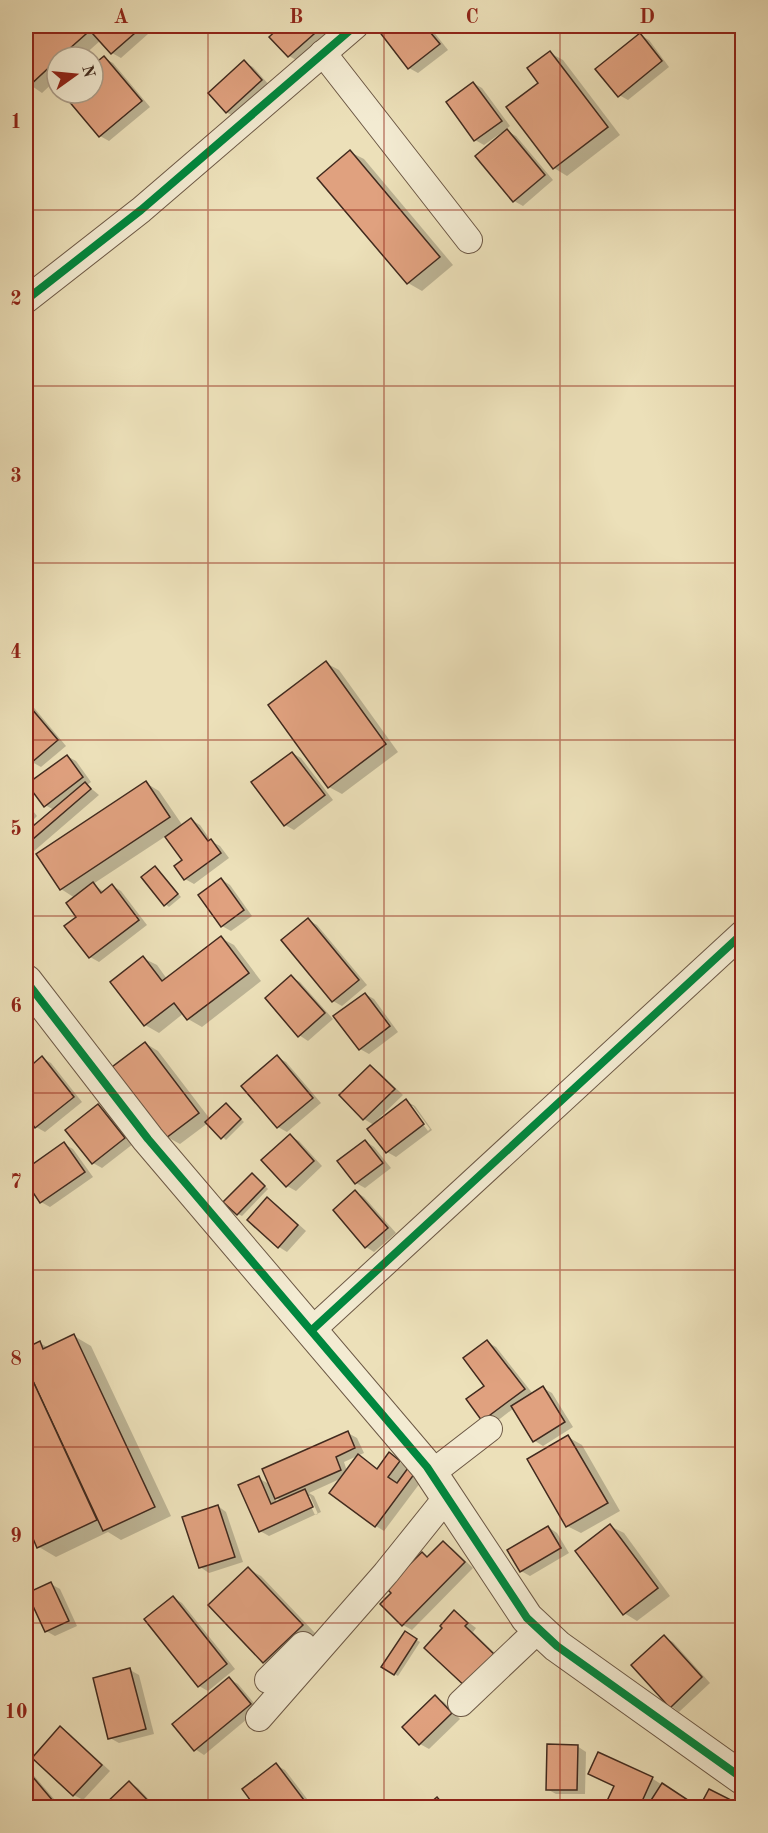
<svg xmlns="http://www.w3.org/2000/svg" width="768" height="1833" font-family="'Old Standard TT',serif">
	<rect width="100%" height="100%" fill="#ece0b9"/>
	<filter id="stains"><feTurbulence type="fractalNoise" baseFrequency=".00333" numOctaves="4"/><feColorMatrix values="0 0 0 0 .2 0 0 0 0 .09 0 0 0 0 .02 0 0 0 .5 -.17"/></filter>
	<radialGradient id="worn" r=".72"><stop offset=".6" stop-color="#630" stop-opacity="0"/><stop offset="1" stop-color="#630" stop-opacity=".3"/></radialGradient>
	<g fill="#0003" fill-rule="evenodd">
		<polygon points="26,26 157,26 121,58 112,53 101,40 82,57 57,57 57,79 42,93 26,82"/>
		<polygon points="283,26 325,26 331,32 298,61 289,56 271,37"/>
		<polygon points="378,26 429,26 448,50 418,73 409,68 377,27"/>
		<polygon points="640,35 649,40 669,67 628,100 619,95"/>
		<polygon points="550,53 563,60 620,135 567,176 554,168 540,83"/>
		<polygon points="104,58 113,63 150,107 109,141 100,136 64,93 93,93 93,67"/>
		<polygon points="244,62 253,67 270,86 235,117 226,112"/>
		<polygon points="473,83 482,88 510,126 505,130 516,136 553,180 523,206 514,201 502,135 501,133 484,145 475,140 448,103"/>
		<polygon points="350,152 364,159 453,265 422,291 408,283 319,178"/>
		<polygon points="326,663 339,670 398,752 342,794 329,787"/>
		<polygon points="26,701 30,703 66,746 41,767 32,762 26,754"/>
		<polygon points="292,753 301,758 333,800 294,830 285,825"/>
		<polygon points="67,756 76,761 91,782 87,785 99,795 26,858 26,802 37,816 32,821 36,825 54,810 45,805"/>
		<polygon points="146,783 159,791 183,826 192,820 200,825 211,841 220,846 229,858 194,884 185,879 176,866 184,861 166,836 93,884 104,892 113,886 121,891 147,925 99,962 90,957 78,917 75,898 61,889"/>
		<polygon points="155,867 181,897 169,907 165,904"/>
		<polygon points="221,879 230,885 252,916 231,931 222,926 200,895"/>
		<polygon points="308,920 317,925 367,985 342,1006 333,1001"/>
		<polygon points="221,938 234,945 261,981 202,1027 188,1019 184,1013 159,1033 145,1025 112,982 143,958 157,965 167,979"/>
		<polygon points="291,977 300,982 333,1019 308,1041 299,1035"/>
		<polygon points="365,994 374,999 398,1032 369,1054 360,1049 335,1017"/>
		<polygon points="145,1043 158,1051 210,1119 226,1105 244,1122 226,1140 208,1123 180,1144 167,1137"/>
		<polygon points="277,1057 286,1062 321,1103 287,1132 278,1127"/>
		<polygon points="42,1058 51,1063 82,1102 45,1132 36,1127 26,1113 26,1071"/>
		<path d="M 370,1066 L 379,1072 L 403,1095 L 377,1120 L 378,1122 L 406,1101 L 415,1106 L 432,1130 L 396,1157 L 387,1152 L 369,1129 L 374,1125 L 364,1119 L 341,1095 ZM 409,1106 L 413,1106 L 430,1129 L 428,1131 Z"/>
		<polygon points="98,1106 107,1111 133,1144 102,1168 93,1163"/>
		<polygon points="290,1136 299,1141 322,1166 296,1191 287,1186"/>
		<polygon points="365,1141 374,1147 391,1168 365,1188 356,1183 339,1162"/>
		<polygon points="64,1144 73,1149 93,1177 50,1207 41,1202 26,1179 26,1171"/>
		<polygon points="256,1177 268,1189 242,1216 238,1214"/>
		<polygon points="356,1192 364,1197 396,1233 374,1252 366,1247"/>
		<polygon points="267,1199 276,1204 306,1231 287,1252 279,1247"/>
		<polygon points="74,1336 91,1346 171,1516 121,1540 108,1532 56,1557 39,1547 26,1519 26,1349 40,1343 49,1348"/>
		<polygon points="487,1342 496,1347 533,1394 543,1388 552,1393 573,1427 543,1446 535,1441 514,1408 492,1425 483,1420"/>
		<path d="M 348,1433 L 357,1438 L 364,1453 L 344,1462 L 347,1471 L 378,1470 L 389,1454 L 423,1479 L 384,1531 L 376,1526 L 342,1478 L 309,1493 L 314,1496 L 321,1512 L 269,1536 L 260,1531 L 258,1478 L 271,1485 ZM 274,1496 L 278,1499 L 281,1501 L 277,1503 ZM 306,1496 L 310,1496 L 318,1514 L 315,1515 Z"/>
		<polygon points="568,1437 582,1445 620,1511 581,1533 567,1526"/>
		<polygon points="218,1506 226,1512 243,1562 209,1573 200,1567"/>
		<polygon points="610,1526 624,1533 670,1596 637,1621 624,1613"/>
		<polygon points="548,1527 557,1533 569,1553 530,1576 521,1571"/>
		<polygon points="443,1543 452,1548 473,1568 412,1630 403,1625 393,1593 422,1554 429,1557"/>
		<polygon points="248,1569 261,1576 316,1634 277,1670 264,1662 210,1605"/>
		<polygon points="51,1584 60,1589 77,1626 55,1636 46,1631"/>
		<polygon points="174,1598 182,1603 235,1669 208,1691 199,1686"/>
		<polygon points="455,1612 476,1628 473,1632 505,1663 444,1627"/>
		<polygon points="405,1633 420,1642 398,1676 383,1667"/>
		<polygon points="664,1637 673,1642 710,1683 679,1712 671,1706"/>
		<polygon points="130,1670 139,1675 154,1734 119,1743 110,1738"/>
		<polygon points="229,1679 238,1684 259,1709 204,1755 195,1749"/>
		<polygon points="435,1697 444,1702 460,1719 429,1749 420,1744"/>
		<polygon points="61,1728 69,1733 110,1771 83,1800 74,1795"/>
		<polygon points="577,1746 586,1752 585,1794 556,1794 547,1789"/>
		<polygon points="599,1754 653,1779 698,1808 623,1808 616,1786"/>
		<polygon points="276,1765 285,1770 314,1808 257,1808"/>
		<polygon points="26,1768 29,1770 62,1808 26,1808"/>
		<polygon points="129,1782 138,1788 157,1808 103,1808"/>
		<polygon points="437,1799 446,1804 449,1808 427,1808"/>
	</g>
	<g fill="#e0a17f" stroke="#412a1e" stroke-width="1.5">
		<polygon points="26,26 95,26 60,57 57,57 57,60 28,87 26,84"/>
		<polygon points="103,26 143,26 111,54 93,34"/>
		<polygon points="281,26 323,26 288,57 269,37"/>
		<polygon points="375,26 425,26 440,44 408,69"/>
		<polygon points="640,33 662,61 618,97 595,69"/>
		<polygon points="550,51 608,127 553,169 506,107 538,83 527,68"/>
		<polygon points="104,56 142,101 99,137 62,93 93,93 93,65"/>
		<polygon points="244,60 262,80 226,113 208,93"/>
		<polygon points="473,82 502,121 474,141 446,102"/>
		<polygon points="507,129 545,175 513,202 475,156"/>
		<polygon points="350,150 440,257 407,284 317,178"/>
		<polygon points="326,661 386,744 328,788 268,705"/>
		<polygon points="26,702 58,740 31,763 26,757"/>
		<polygon points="292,752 325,795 284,826 251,782"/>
		<polygon points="67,755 83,777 44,807 27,784"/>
		<polygon points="146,781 170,817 60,890 36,854"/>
		<polygon points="85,782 91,789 26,845 26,832"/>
		<polygon points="191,818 208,841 211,839 221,853 184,880 174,866 182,860 165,837"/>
		<polygon points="155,866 178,894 164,906 141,877"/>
		<polygon points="221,878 244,910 221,927 198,895"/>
		<polygon points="93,882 101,893 112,884 139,920 89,958 64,926 76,917 66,903"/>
		<polygon points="308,918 359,980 332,1002 281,940"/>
		<polygon points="221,936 249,973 187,1020 174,1003 144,1026 110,982 143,956 162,981"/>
		<polygon points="291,975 325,1013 298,1037 265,998"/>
		<polygon points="365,993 390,1026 359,1050 333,1016"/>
		<polygon points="145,1042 199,1113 166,1138 112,1067"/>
		<polygon points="277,1055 313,1098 277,1128 241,1086"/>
		<polygon points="42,1056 74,1097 35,1128 26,1115 26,1070"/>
		<polygon points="370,1065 395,1089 363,1120 339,1095"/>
		<polygon points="406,1099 424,1124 386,1153 367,1129"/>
		<polygon points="226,1103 241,1119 221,1139 205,1122"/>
		<polygon points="98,1104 125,1138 92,1164 65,1130"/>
		<polygon points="290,1134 314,1161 286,1187 261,1160"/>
		<polygon points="365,1140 383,1163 355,1184 337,1161"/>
		<polygon points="64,1142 85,1172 40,1203 26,1182 26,1169"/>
		<polygon points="252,1173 265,1186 237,1215 223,1202"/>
		<polygon points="355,1190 388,1228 365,1248 333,1210"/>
		<polygon points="267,1197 298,1225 278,1248 247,1220"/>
		<polygon points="74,1334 155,1507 103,1531 26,1366 26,1348 40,1341 43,1349"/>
		<polygon points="487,1340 525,1389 482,1421 466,1399 484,1386 463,1358"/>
		<polygon points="26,1366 97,1520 37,1548 26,1522"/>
		<polygon points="543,1386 565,1422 533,1442 511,1406"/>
		<polygon points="348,1431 355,1448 336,1457 341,1470 275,1499 262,1469"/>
		<polygon points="568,1435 608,1503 566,1527 527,1459"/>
		<polygon points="389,1452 400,1461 388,1477 397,1483 408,1468 415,1473 375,1527 329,1493 358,1454 377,1469"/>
		<polygon points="259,1476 271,1504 305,1489 313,1507 259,1532 238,1485"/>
		<polygon points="218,1505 235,1557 199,1568 182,1517"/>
		<polygon points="610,1524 658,1588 623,1615 575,1551"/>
		<polygon points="548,1526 561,1548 520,1572 507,1550"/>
		<polygon points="443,1541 465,1562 402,1626 380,1604 391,1593 386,1588 422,1552 427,1557"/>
		<polygon points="248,1567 303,1625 263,1663 208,1605"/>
		<polygon points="51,1582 69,1621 45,1632 27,1593"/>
		<polygon points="173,1596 227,1664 198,1687 144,1619"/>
		<polygon points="454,1610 468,1623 465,1626 497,1657 468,1689 424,1648 442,1628 440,1626"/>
		<polygon points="405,1631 417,1639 394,1675 381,1667"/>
		<polygon points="664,1635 702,1677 670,1708 631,1665"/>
		<polygon points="130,1668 146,1729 108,1739 93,1678"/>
		<polygon points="229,1677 251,1704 194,1751 172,1724"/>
		<polygon points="435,1695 452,1713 419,1745 402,1727"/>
		<polygon points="60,1726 102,1765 73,1796 32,1758"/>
		<polygon points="547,1744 578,1745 577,1790 546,1790"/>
		<polygon points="598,1752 653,1777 639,1808 621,1808 607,1801 614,1786 588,1774"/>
		<polygon points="276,1763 310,1808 256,1808 242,1789"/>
		<polygon points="26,1769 59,1808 26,1808"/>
		<polygon points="129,1781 155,1808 101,1808"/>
		<polygon points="662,1783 697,1806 696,1808 646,1808"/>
		<polygon points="709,1789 735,1802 732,1808 707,1808 701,1804"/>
		<polygon points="437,1797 446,1808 424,1808"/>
	</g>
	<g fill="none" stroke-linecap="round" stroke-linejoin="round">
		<g stroke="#6c5845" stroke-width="28">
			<g id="minor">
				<polyline points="323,53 469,240"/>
				<polyline points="26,300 141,210 355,26"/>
				<polyline points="312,1330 742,934"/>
				<polyline points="432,1473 489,1429"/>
				<polyline points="268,1680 303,1645"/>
				<polyline points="461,1703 539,1629"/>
				<polyline points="259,1718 386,1573 447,1497"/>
			</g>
		</g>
		<g stroke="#6c5845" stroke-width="34">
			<polyline id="tertiary" points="26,981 148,1139 427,1467 527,1618 557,1646 742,1778"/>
		</g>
		<use href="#minor" stroke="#f3ebd2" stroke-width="26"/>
		<use href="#tertiary" stroke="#f3ebd2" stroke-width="32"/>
		<g stroke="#f3ebd2" stroke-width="11">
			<g id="cycleway">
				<polyline points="26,300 141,210 355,26"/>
				<polyline points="26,981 148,1139 427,1467 527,1618 557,1646 742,1778"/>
				<polyline points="312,1330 742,934"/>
			</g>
		</g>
		<use href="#cycleway" stroke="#00873e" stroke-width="8"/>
	</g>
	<path fill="none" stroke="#8f2418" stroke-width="1.5" stroke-opacity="0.55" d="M 208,26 L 208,1808M 384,26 L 384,1808M 560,26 L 560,1808M 26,210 L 742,210M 26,386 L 742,386M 26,563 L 742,563M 26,740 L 742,740M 26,916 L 742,916M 26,1093 L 742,1093M 26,1270 L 742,1270M 26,1447 L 742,1447M 26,1623 L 742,1623"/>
	<rect width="768" height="1833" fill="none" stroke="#ece0b9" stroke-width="66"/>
	<g transform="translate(75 75) rotate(75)"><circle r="28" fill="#f3ebd2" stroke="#ac9e8a" stroke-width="1.5"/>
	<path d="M0-4.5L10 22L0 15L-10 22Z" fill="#8f2418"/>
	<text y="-9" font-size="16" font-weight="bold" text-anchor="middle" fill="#412a1e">N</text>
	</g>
	<rect x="33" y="33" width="702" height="1767" fill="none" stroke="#8f2418" stroke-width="2"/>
	<g font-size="20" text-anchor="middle" font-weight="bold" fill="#8f2418">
		<text x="121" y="23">A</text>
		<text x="296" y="23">B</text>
		<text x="472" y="23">C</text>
		<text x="647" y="23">D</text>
		<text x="16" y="128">1</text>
		<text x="16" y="305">2</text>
		<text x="16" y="482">3</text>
		<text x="16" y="658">4</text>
		<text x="16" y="835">5</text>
		<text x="16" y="1012">6</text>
		<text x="16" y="1188">7</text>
		<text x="16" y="1365">8</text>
		<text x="16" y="1542">9</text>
		<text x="16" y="1718">10</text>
	</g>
	<rect width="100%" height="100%" filter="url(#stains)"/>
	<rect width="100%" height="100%" fill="url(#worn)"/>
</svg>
